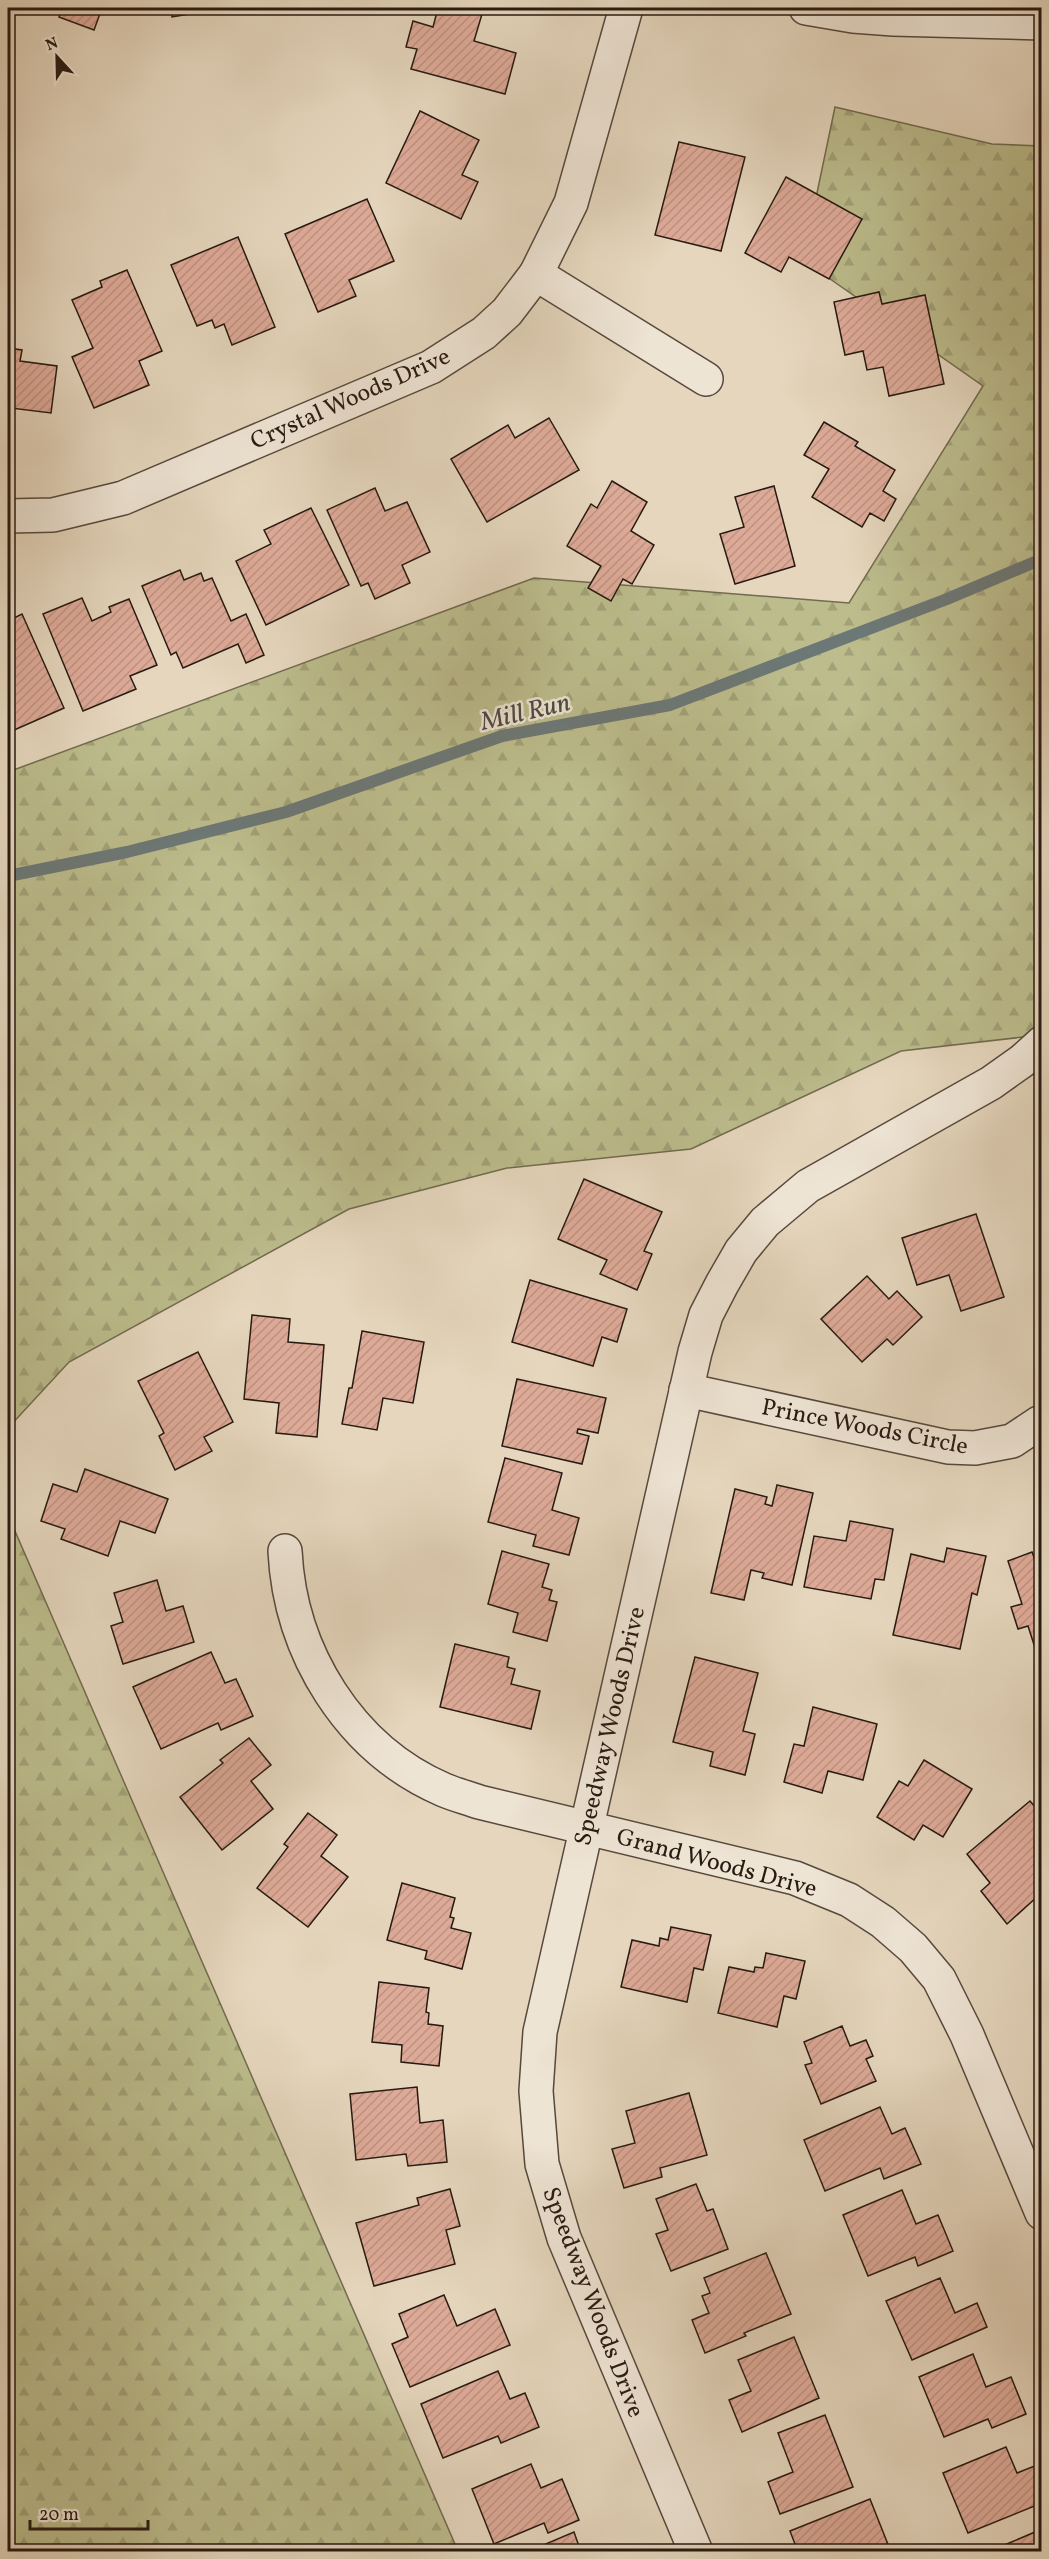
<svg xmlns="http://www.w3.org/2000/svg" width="1049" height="2559" font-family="Vollkorn,serif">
	<defs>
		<pattern id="forest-firs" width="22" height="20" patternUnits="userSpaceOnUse" patternTransform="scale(1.5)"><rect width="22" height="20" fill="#bcbc8c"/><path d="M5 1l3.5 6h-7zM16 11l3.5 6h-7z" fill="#a2a178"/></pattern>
		<pattern id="building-hatch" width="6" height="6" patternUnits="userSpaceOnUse" patternTransform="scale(1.5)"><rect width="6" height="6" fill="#deaa98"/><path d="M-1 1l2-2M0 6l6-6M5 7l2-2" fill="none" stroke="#be9282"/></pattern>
	</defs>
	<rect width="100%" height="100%" fill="#e5d6bd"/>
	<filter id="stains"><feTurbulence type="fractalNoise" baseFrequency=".00333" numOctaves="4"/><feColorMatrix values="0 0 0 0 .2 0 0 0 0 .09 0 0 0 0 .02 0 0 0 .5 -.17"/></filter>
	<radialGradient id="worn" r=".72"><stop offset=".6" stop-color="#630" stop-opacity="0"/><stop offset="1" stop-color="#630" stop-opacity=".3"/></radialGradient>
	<g fill="url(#forest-firs)" stroke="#726b4f" stroke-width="1.5">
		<polygon points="835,107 992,144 1041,146 1041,1035 901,1051 691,1149 507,1168 349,1209 69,1362 8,1428 8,772 534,578 849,603 983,386 803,260"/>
		<polygon points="8,1515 458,2551 8,2551"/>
	</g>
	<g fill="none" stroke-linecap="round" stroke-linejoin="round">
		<polyline stroke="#6c7876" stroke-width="12" points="8,876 127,852 286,812 502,736 670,705 947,599 1042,559"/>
	</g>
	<g fill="url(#building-hatch)" stroke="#281a12" stroke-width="1.5">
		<polygon points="62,8 102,8 94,30 59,17"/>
		<polygon points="171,8 227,8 172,17"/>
		<polygon points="438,8 460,8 482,14 474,41 516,53 505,94 411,69 417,49 406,47 413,21 433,27"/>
		<polygon points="420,111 479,140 462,175 478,182 461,219 386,183"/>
		<polygon points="679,142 745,157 721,251 655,235"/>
		<polygon points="786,177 862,219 829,279 789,257 781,272 745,253"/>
		<polygon points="367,199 394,261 349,280 356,296 318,312 285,234"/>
		<polygon points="238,237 275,327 232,345 224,324 215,328 212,320 197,326 171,265"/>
		<polygon points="127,270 162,351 139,361 149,385 94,408 72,357 93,348 72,300 102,287 100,281"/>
		<polygon points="879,292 882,304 925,295 944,384 889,396 883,367 867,370 863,351 845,355 834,302"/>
		<polygon points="8,348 22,350 20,361 57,366 51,413 11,408 10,425 8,424"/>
		<polygon points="549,418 579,470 487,522 451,459 508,425 515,438"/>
		<polygon points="824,422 858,442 855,446 895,470 883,491 896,499 884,521 870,513 862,527 812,497 829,469 804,455"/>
		<polygon points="612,481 647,502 631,531 654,545 632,584 623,579 611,601 588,588 601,566 567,546 591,504 597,508"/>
		<polygon points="774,486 795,566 735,584 720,534 744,527 735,497"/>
		<polygon points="375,488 385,511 407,502 430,552 402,565 410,583 375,599 368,583 361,586 327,510"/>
		<polygon points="311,508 349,585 266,625 236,561 271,544 264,530"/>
		<polygon points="180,570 184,580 201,573 204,581 212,578 231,621 246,614 264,655 246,663 238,644 183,668 176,652 171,655 142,586"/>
		<polygon points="82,598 92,621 111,612 109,607 129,599 157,665 130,676 136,689 83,711 43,614"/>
		<polygon points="22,614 64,708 12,731 8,720 8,621"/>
		<polygon points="584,1179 662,1212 644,1251 652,1254 637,1290 600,1274 607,1260 558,1239"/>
		<polygon points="976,1214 1004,1297 961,1311 949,1275 917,1285 902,1238"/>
		<polygon points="867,1276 889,1299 897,1291 922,1317 893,1345 887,1339 862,1362 821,1319"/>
		<polygon points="530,1280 627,1309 617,1342 602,1337 593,1366 512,1342"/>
		<polygon points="252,1315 290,1319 288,1342 324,1345 317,1437 276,1433 279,1403 244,1399"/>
		<polygon points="362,1331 424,1342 413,1403 383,1398 377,1430 342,1424 349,1388 352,1388"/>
		<polygon points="198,1352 233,1422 204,1437 212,1451 175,1470 159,1436 164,1433 138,1381"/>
		<polygon points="517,1379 606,1398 598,1433 578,1429 577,1433 589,1436 582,1464 502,1446"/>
		<polygon points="505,1458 562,1473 552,1510 579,1518 569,1555 533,1546 536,1535 488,1522"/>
		<polygon points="85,1469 168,1499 155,1533 120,1521 108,1556 61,1539 65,1529 41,1521 53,1484 77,1492"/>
		<polygon points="777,1485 813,1493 792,1585 762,1578 764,1573 751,1570 744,1600 711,1593 735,1489 767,1497 765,1504 772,1506"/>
		<polygon points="850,1521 893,1529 884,1580 875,1579 871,1599 804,1587 814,1536 846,1541"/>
		<polygon points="947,1548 986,1556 977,1595 972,1593 960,1649 893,1635 911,1554 944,1562"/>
		<polygon points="502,1551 549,1564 542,1587 552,1590 549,1600 557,1602 547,1641 513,1632 518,1613 488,1604"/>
		<polygon points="1032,1552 1037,1565 1042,1563 1042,1652 1037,1654 1028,1626 1018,1629 1011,1607 1022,1604 1008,1561"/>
		<polygon points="157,1580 166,1611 183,1606 194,1642 123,1664 111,1626 123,1622 114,1593"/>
		<polygon points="455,1644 509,1657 507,1667 515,1669 511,1684 540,1691 531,1729 440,1707"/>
		<polygon points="211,1652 225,1683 236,1679 253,1716 221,1730 218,1723 161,1749 133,1687"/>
		<polygon points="695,1657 758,1673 743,1731 755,1734 745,1775 710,1766 713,1752 673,1742"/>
		<polygon points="813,1707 877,1724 863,1780 828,1771 822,1793 784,1782 794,1744 804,1746"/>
		<polygon points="249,1738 271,1765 251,1781 273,1809 222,1850 180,1797 223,1763 220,1760"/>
		<polygon points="924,1760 972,1789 943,1837 923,1825 914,1840 877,1817 899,1781 908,1786"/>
		<polygon points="1030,1801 1042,1815 1042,1888 1036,1893 1038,1896 1007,1924 981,1891 990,1883 967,1854"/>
		<polygon points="308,1813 337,1835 321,1856 348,1877 308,1927 257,1888 288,1847 284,1844"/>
		<polygon points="402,1883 455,1898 450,1917 454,1918 451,1928 471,1933 462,1969 425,1959 427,1951 387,1940"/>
		<polygon points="671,1927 711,1935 703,1970 694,1968 687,2002 621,1987 632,1940 659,1946 660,1938 668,1940"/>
		<polygon points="766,1953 805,1961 796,1999 784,1996 777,2027 718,2013 729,1967 754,1972 755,1967 763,1968"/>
		<polygon points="379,1982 429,1988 426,2012 429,2013 428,2024 443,2026 439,2066 401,2062 402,2045 372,2042"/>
		<polygon points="842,2026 850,2046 866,2040 873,2056 866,2059 876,2081 821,2104 805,2065 812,2063 804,2042"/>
		<polygon points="417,2087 420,2123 443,2120 447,2162 408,2166 406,2154 356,2160 350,2094"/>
		<polygon points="689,2093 707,2155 660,2168 662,2177 624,2188 612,2149 635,2143 626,2111"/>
		<polygon points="880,2107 892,2134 905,2128 921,2164 884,2179 880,2168 825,2191 804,2140"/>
		<polygon points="696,2184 707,2211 713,2209 728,2249 671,2271 656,2234 668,2230 656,2199"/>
		<polygon points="450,2189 460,2226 446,2230 455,2264 374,2286 356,2223 419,2205 417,2198"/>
		<polygon points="902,2190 916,2224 938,2215 953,2251 918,2266 915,2257 868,2276 843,2215"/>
		<polygon points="766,2253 791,2314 744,2333 746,2336 705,2353 692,2320 709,2313 702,2296 710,2293 704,2278"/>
		<polygon points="940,2278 955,2313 977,2303 987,2327 912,2360 886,2301"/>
		<polygon points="444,2295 457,2326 495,2309 510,2345 410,2387 392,2344 408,2337 399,2314"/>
		<polygon points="794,2337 819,2398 742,2432 729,2400 751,2391 738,2360"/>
		<polygon points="973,2354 986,2387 1011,2377 1026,2414 992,2428 988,2419 944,2437 919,2377"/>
		<polygon points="498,2371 510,2399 525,2393 539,2427 501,2443 498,2436 443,2458 421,2404"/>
		<polygon points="825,2415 853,2487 780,2514 768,2482 793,2472 778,2433"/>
		<polygon points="1006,2447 1017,2473 1042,2463 1042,2503 968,2533 943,2473"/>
		<polygon points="531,2464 541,2488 562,2479 579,2520 548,2533 544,2523 494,2544 472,2489"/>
		<polygon points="870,2499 891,2552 798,2552 790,2531"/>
		<polygon points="1042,2529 1042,2552 988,2552"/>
		<polygon points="574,2532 581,2552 527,2552"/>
	</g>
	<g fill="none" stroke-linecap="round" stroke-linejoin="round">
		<g stroke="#57493d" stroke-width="36">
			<g id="street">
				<polyline points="806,8 853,16 893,19 1042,23"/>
				<polyline points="536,274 706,379"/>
				<polyline points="8,516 53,515 123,498 431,367 484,333 507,312 536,274 571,203 626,8"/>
				<polyline points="686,1390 948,1447 975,1448 1012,1441 1039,1423"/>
				<path d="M 285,1551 C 290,1652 349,1749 444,1790 C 456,1795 468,1798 479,1802 L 795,1878 L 849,1900 L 883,1922 L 913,1948 L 939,1979 L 967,2035 L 1042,2213"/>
				<polyline points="696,2552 564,2238 542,2164 536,2091 540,2032 695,1352 706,1315 722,1284 741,1251 765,1222 808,1186 991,1083 1022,1061 1042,1043"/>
			</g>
		</g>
		<use href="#street" stroke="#eee4d4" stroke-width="33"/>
	</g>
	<g text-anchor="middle" stroke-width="5" stroke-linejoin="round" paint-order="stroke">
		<g font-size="24" fill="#281a12" stroke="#eee4d4">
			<text transform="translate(350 398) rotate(-24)" y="8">Crystal Woods Drive</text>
			<text transform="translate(865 1426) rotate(11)" y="8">Prince Woods Circle</text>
			<text transform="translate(609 1726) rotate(-77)" y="8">Speedway Woods Drive</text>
			<text transform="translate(717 1862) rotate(15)" y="8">Grand Woods Drive</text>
			<text transform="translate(594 2302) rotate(69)" y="8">Speedway Woods Drive</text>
		</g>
		<g font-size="26" font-style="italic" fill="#4a4944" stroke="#eee4d4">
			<text transform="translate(525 711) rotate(-13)" y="9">Mill Run</text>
		</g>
	</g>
	<rect width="1049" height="2559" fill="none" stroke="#e5d6bd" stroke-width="30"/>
	<rect x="9" y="9" width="1031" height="2541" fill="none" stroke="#281a12" stroke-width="3"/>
	<rect x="15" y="15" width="1019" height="2529" fill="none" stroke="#281a12" stroke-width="1.5"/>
	<g transform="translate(57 57) rotate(338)" stroke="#eee4d4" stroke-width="4.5" paint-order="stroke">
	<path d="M0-4.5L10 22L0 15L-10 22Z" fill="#281a12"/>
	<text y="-9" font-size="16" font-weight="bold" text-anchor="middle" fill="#281a12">N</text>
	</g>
	<path d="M30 2520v9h118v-9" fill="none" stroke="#281a12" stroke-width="3"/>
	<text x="39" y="2520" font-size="18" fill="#281a12" stroke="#eee4d4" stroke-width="4.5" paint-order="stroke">20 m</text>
	<rect width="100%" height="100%" filter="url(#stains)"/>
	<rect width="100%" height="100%" fill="url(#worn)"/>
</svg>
